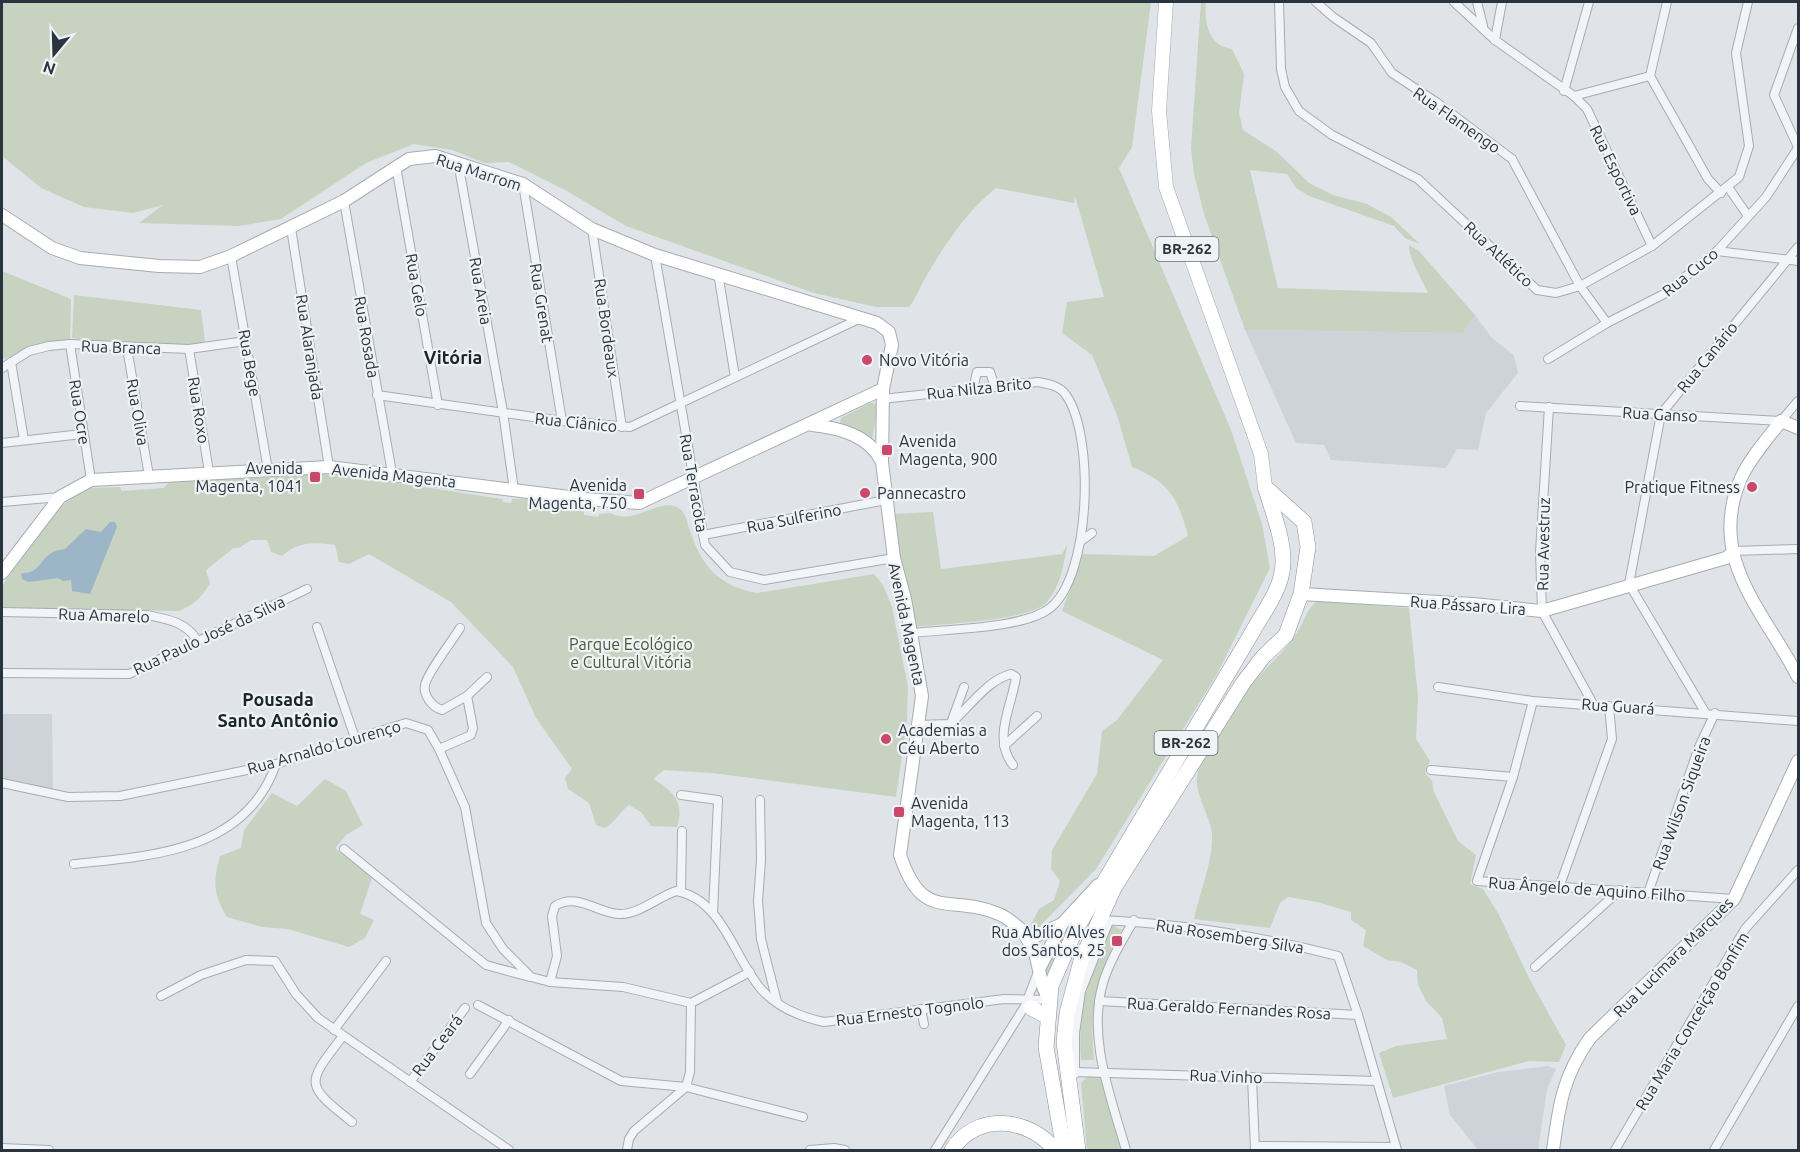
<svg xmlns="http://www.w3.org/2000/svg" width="1800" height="1152" font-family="Ubuntu,sans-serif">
	<rect width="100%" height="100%" fill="#e0e4e8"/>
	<g fill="#ced3da">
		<polygon points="1475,315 1492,338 1514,355 1518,373 1486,413 1478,450 1457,449 1446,468 1331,460 1324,445 1296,443 1245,330 1463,333"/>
		<polygon points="2,714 52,714 53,792 2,780"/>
		<polygon points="1548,1066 1556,1069 1547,1089 1538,1150 1478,1150 1450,1115 1444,1086 1498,1072"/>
	</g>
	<g fill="#c7d2c1">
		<path d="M 2,2 L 625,2 L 625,4 L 626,2 L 1151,2 L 1132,147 L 1119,168 L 1231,430 L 1262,524 L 1270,568 L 1216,676 L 1096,869 L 1038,928 L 1028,930 L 1039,909 L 1054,900 L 1060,881 L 1051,869 L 1052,850 L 1097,774 L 1102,731 L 1117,720 L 1163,660 L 1062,611 L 1083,554 L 1154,556 L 1188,536 C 1178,498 1169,482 1132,467 L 1117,415 L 1092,355 L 1062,333 L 1067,302 L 1104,297 L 1075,196 L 1074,203 L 996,188 C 967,211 945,244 927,275 C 920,286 917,297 909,307 L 876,307 L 814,293 L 626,226 L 565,190 L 509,162 L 485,163 L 452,150 L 414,144 L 366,163 L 281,219 L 239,226 L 139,223 L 163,205 L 133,213 L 84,207 L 41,188 L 2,156 Z"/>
		<path d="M 1201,2 L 1206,2 C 1204,22 1208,46 1232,49 L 1244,74 L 1239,113 L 1243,130 L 1277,152 L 1309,183 L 1333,195 L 1367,204 L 1391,217 L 1420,244 L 1405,238 L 1394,226 L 1309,196 L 1296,188 L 1287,174 L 1250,170 L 1278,288 L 1428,293 C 1423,281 1408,258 1409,245 L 1419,251 L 1475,315 L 1463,333 L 1245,330 L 1204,214 L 1194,174 L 1191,148 Z"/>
		<polygon points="2,271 71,299 70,339 39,345 4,359 2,357"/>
		<polygon points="74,295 201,310 205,342 194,345 111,343 72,338"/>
		<polygon points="870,403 878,404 872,441 840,423 841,418"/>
		<path d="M 229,472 L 258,478 L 321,474 L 371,479 L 502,499 L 503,502 L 511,503 L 512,499 C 535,498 561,503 583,508 L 584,515 L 598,517 L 599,514 L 610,513 C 635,526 657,498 677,507 C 687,512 686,521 690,531 C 703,568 718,585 757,593 L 874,574 L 883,585 L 892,607 L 908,687 L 907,720 L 896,797 L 712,773 L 664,770 L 653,779 C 673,791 685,802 677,827 L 651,826 L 641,812 L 629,805 C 619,812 615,823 605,828 L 596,825 L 589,803 L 568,789 L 565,778 L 572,769 L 536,718 L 513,667 L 451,602 L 369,554 L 349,564 L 339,562 L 335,545 C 315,542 298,541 282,556 L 271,552 L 267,540 L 251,540 L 239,548 L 233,548 C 224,557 215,561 206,571 L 210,583 C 203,596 194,605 179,611 L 2,608 L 2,586 L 52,512 L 87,488 L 120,487 L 122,491 L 164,488 L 169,482 Z"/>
		<path d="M 933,512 L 941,569 L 1062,554 L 1067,545 C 1064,565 1060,586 1047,602 C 1031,621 939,624 912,627 L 892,514 Z"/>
		<path d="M 1317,601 L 1409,608 L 1418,697 L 1416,739 L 1430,761 L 1425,773 L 1432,781 L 1434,792 L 1458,841 L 1476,855 L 1470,884 L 1483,889 L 1499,915 L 1529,978 L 1566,1045 L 1559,1062 L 1529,1061 L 1393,1098 L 1379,1053 L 1396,1046 L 1447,1039 L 1442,1018 L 1426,1001 L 1418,985 L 1417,970 L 1401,962 L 1387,960 L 1363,946 L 1366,930 L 1351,920 L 1351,912 L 1317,902 L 1288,897 L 1280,903 L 1270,928 L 1194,919 C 1200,891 1213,862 1212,834 C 1210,814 1192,792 1198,772 C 1205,750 1243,695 1259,676 C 1272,662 1288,648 1298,631 C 1305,620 1306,610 1317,601 Z"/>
		<path d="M 325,779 L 346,791 L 363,825 L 346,835 L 335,848 L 372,878 L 360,914 L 374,920 L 365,938 L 349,947 L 288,929 L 262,927 L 227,917 C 213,894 213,882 220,856 L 241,848 L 244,830 L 272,793 L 297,806 Z"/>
		<polygon points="1091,898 1048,991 1044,971 1066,926"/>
		<path d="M 1112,925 L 1122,930 C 1096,975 1089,1008 1094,1060 L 1081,1060 C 1077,1002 1090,977 1112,925 Z"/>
		<polygon points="1090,1074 1100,1078 1122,1150 1087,1150 1081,1083"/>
	</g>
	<path fill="#9cb6c7" d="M 110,522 L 115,522 L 117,527 L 90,594 L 72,591 L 71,580 L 63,581 L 58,578 L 29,582 L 22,579 L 21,574 C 25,572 31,573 34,570 C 45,562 45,551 65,549 L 86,529 L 101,532 Z"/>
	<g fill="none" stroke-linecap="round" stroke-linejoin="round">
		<g stroke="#a5acb2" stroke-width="10">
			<g id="street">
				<polyline points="1279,2 1281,69 1285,87 1299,111 1332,135 1418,179 1537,290 1556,293 1580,286 1652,246 1739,177 1749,146 1736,53 1748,2"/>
				<polyline points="1316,2 1333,17 1371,43 1392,73 1436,102 1512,159 1580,286 1607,323"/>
				<polyline points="1454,2 1495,40 1574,96 1587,109 1652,246"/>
				<polyline points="1477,2 1483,26"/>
				<polyline points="1667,2 1650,76 1708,179 1721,193"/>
				<polyline points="1798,28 1774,95 1798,147"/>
				<polyline points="1495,40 1502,2"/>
				<polyline points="1564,91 1589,2"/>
				<polyline points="1574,96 1650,76"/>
				<polyline points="458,162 503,412 514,490"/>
				<polyline points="396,166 438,405"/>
				<polyline points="523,184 562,421"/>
				<polyline points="1728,187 1748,216"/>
				<polyline points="344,201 392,473"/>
				<polyline points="291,228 329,467"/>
				<polyline points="592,229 622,427"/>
				<polyline points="1717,251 1798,261"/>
				<polyline points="655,255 705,545 730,572 764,580 894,558"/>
				<polyline points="231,256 268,470"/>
				<polyline points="718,273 735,377"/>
				<polyline points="70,344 91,480"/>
				<polyline points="127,348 149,476"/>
				<polyline points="189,349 209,472"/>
				<polyline points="1548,359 1607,323 1664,294 1717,251 1766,197 1798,148"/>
				<polyline points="11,362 24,440"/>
				<polyline points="2,368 29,351 49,346 70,344 189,349 246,341"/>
				<polyline points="973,389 977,372 990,372 995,387"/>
				<polyline points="377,395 562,421 630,427 861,318"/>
				<path d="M 882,399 L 1038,382 C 1049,384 1060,386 1066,395 C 1095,436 1091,576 1050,608 C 1024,629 946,629 912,633"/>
				<polyline points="1520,406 1781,421 1798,401"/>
				<polyline points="1549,407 1540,552 1542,611 1593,704"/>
				<polyline points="2,443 82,434"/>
				<polyline points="2,502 60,497"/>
				<polyline points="703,535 886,500"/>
				<polyline points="1081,541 1092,533"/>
				<polyline points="1734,551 1798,549"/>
				<path d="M 2,612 L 147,615 C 167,619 186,622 197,640"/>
				<polyline points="317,627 355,738"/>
				<path d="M 460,628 C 453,640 427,673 425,685 C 423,695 432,707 442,710 L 467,696 L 487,677"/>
				<polyline points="2,673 129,674 307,589"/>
				<polyline points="1438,687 1533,701 1798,721"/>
				<polyline points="1533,701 1513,777 1477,881 1734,899"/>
				<polyline points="1705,712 1629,584 1661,414 1798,247"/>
				<polyline points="951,723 964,687"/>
				<path d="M 918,725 L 950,724 C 969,708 987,680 1011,674 L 1016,677 C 1012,706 992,738 1013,765"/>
				<polyline points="1004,746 1037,716"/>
				<polyline points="439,749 471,735 473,728 467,696"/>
				<polyline points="1431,770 1513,777"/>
				<polyline points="2,783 68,797 120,796 276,764 406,723 428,730 439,749 465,807 486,923 503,949 531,977 550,982 623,987 691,1003 750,972"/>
				<polyline points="681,795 718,800 713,913"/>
				<polyline points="760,800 761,860 758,901 761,939 777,1002"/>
				<polyline points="344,849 486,965 530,977"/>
				<path d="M 74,864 C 153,856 246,851 276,764"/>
				<polyline points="1560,885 1612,739 1609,706"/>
				<polyline points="681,892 682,831"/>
				<polyline points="1648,893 1699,747 1715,713"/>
				<path d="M 1098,920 C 1180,923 1259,936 1338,956 L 1358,1015 L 1397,1150"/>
				<polyline points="1535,967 1620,890"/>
				<path d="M 550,982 L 557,956 L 552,916 L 555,906 C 577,892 597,913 619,914 C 638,915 658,897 676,891 C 723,899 734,959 762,990 C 778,1008 801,1017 824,1022 L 1004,999 L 1049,1000"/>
				<polyline points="161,996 201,975 246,960 275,961 296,994 318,1018 509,1150"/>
				<polyline points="1099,1001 1358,1015"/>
				<polyline points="478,1005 621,1081 686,1087 803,1117"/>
				<polyline points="921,1009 924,1024"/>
				<polyline points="334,1030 386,961"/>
				<path d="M 343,1036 C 306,1084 304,1084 352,1122"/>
				<polyline points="1074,1072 1377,1081"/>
				<polyline points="470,1074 509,1020"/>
				<polyline points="1075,1074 1075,1033 1081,991 1109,921"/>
				<polyline points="1252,1077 1255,1150"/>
				<polyline points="410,1082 465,1008"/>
				<polyline points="1255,1146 1396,1147"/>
				<polyline points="2,1148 49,1150"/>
				<polyline points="627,1150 629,1139 634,1131 686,1087 690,1072 691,1003"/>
				<polyline points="810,1150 834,1148 845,1150"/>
				<polyline points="935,1150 1025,1006 1038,972"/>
				<path d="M 1126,1150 C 1111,1097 1087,1038 1103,983 C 1110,960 1122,941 1134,920"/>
				<polyline points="1615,1150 1745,929 1798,870"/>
				<polyline points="1714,1150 1798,1006"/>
			</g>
		</g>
		<g stroke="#a5acb2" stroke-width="14">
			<g id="secondary">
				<polyline points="2,215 52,248 80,258 159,266 200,267 231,256 344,201 409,159 435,156 523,184 592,229 655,255 877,323 889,332 892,345 883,389 882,462"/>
				<path d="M 812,425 C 839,428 869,435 882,462 L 894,558 L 905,599 L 922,696 L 900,855 C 923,924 949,893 999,914 C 1012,919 1020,932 1034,937 L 1062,924"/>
				<path d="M 1798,428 L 1781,421 C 1768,438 1750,458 1741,478 C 1706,559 1765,612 1798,677"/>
				<polyline points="2,573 60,497 91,480 329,467 585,499 639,503 883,389"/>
				<polyline points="1301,594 1473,604 1542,611 1726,558 1734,551"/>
				<polyline points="1024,933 1035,953 1043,987 1049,1000"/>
				<polyline points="1039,969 1062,924 1098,885"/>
				<path d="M 1553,1150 C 1559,1105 1563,1076 1590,1038 L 1734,899 L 1798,761"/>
			</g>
		</g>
		<g stroke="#9faab4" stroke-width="15">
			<polyline id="primary" points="1166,2 1159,111 1166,187 1261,454 1265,487"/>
		</g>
		<g stroke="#87939e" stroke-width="16">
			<g id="highway">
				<polyline points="1031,1008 1048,1017"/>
				<path d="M 952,1150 C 976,1112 1029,1117 1055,1150"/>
				<path d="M 1064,1150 L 1046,1047 L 1051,986 L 1075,931 L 1253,631 C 1263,613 1279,592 1282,572 C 1287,546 1273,514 1266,489"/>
				<polyline points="1078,1150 1064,1042 1067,1013 1081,961 1114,888 1243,683 1263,657 1286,635 1301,594 1308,547 1304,522 1265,487"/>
			</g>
		</g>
		<use href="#street" stroke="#f2f4f7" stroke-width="8"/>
		<use href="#secondary" stroke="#fff" stroke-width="12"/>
		<use href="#primary" stroke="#fff" stroke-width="14"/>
		<use href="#highway" stroke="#fff" stroke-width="15"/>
	</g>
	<g fill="#ca486b" stroke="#eff3f6" stroke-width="2">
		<circle cx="867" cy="360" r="6"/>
		<rect x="881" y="444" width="12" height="12" rx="3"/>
		<rect x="309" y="471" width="12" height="12" rx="3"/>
		<circle cx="1752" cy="487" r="6"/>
		<circle cx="865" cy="493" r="6"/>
		<rect x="633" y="488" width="12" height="12" rx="3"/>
		<circle cx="886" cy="739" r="6"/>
		<rect x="893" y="806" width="12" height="12" rx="3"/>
		<rect x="1111" y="935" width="12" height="12" rx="3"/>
	</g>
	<g text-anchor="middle" stroke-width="4.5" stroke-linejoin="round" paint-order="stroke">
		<g fill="#eff3f6" stroke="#646d76" stroke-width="1.5">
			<rect x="1155.5" y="237" width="63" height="24" rx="4.5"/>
			<rect x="1154.5" y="731" width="63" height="24" rx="4.5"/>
		</g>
		<g font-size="15" font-weight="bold" fill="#29343f">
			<text x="1187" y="254">BR-262</text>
			<text x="1186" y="748">BR-262</text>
		</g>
		<g font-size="16" fill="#29343f" stroke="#eff3f6">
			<text transform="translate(1457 120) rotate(35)" y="6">Rua Flamengo</text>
			<text transform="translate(1616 170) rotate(64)" y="6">Rua Esportiva</text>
			<text transform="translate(479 172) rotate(18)" y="6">Rua Marrom</text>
			<text transform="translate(1499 254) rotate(43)" y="6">Rua Atlético</text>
			<text transform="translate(1690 272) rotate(-39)" y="6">Rua Cuco</text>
			<text transform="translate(417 285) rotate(80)" y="6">Rua Gelo</text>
			<text transform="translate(481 291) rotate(80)" y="6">Rua Areia</text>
			<text transform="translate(542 303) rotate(81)" y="6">Rua Grenat</text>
			<text transform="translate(607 328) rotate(82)" y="6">Rua Bordeaux</text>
			<text transform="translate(367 337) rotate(80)" y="6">Rua Rosada</text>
			<text transform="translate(121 347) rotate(2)" y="6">Rua Branca</text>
			<text transform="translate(310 347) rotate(81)" y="6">Rua Alaranjada</text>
			<text transform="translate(1707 357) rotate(-51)" y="6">Rua Canário</text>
			<text transform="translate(250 363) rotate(80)" y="6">Rua Bege</text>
			<text transform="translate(979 388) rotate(-6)" y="6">Rua Nilza Brito</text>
			<text transform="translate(199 410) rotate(81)" y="6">Rua Roxo</text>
			<text transform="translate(80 412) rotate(81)" y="6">Rua Ocre</text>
			<text transform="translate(138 412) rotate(80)" y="6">Rua Oliva</text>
			<text transform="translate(1660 414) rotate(3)" y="6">Rua Ganso</text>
			<text transform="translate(576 422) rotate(6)" y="6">Rua Ciânico</text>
			<text transform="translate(394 475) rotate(6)" y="6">Avenida Magenta</text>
			<text transform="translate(694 483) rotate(80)" y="6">Rua Terracota</text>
			<text transform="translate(794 518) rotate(-11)" y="6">Rua Sulferino</text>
			<text transform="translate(1543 544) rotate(-89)" y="6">Rua Avestruz</text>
			<text transform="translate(1468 605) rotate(4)" y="6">Rua Pássaro Lira</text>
			<text transform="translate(104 615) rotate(2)" y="6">Rua Amarelo</text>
			<text transform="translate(907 624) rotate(78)" y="6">Avenida Magenta</text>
			<text transform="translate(209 635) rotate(-25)" y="6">Rua Paulo José da Silva</text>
			<text transform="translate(1618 706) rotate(4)" y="6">Rua Guará</text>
			<text transform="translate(324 747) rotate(-16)" y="6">Rua Arnaldo Lourenço</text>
			<text transform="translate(1681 803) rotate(-70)" y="6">Rua Wilson Siqueira</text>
			<text transform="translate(1587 889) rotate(4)" y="6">Rua Ângelo de Aquino Filho</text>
			<text transform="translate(1230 936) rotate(9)" y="6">Rua Rosemberg Silva</text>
			<text transform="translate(1673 957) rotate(-45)" y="6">Rua Lucimara Marques</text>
			<text transform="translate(1229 1008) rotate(3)" y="6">Rua Geraldo Fernandes Rosa</text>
			<text transform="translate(910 1011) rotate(-7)" y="6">Rua Ernesto Tognolo</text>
			<text transform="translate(1692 1021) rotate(-59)" y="6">Rua Maria Conceição Bonfim</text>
			<text transform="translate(437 1045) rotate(-53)" y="6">Rua Ceará</text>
			<text transform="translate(1226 1076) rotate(2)" y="6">Rua Vinho</text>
		</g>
		<g font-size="16" fill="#29343f" stroke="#eff3f6" text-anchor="start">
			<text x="879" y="366">Novo Vitória</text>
			<text x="899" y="447">Avenida<tspan x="899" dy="18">Magenta, 900</tspan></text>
			<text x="303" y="474" text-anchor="end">Avenida<tspan x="303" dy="18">Magenta, 1041</tspan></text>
			<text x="627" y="491" text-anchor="end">Avenida<tspan x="627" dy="18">Magenta, 750</tspan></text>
			<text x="1740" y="493" text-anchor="end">Pratique Fitness</text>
			<text x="877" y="499">Pannecastro</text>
			<text x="898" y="736">Academias a<tspan x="898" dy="18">Céu Aberto</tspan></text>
			<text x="911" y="809">Avenida<tspan x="911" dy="18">Magenta, 113</tspan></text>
			<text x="1105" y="938" text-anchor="end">Rua Abílio Alves<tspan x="1105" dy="18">dos Santos, 25</tspan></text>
		</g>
		<g font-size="16" fill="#425a37" stroke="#eff3f6">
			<text x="631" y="650">Parque Ecológico<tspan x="631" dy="18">e Cultural Vitória</tspan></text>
		</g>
		<g font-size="18" font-weight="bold" fill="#1b2530" stroke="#eff3f6">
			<text x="453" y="364">Vitória</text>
			<text x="278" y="706">Pousada<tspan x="278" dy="21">Santo Antônio</tspan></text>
		</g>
	</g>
	<rect width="1800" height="1152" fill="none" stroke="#29343f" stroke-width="6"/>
	<g transform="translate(54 54) rotate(199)" stroke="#eff3f6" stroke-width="4.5" paint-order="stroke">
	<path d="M0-4.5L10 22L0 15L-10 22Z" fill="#29343f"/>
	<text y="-9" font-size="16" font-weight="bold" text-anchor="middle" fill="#29343f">N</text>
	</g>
</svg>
